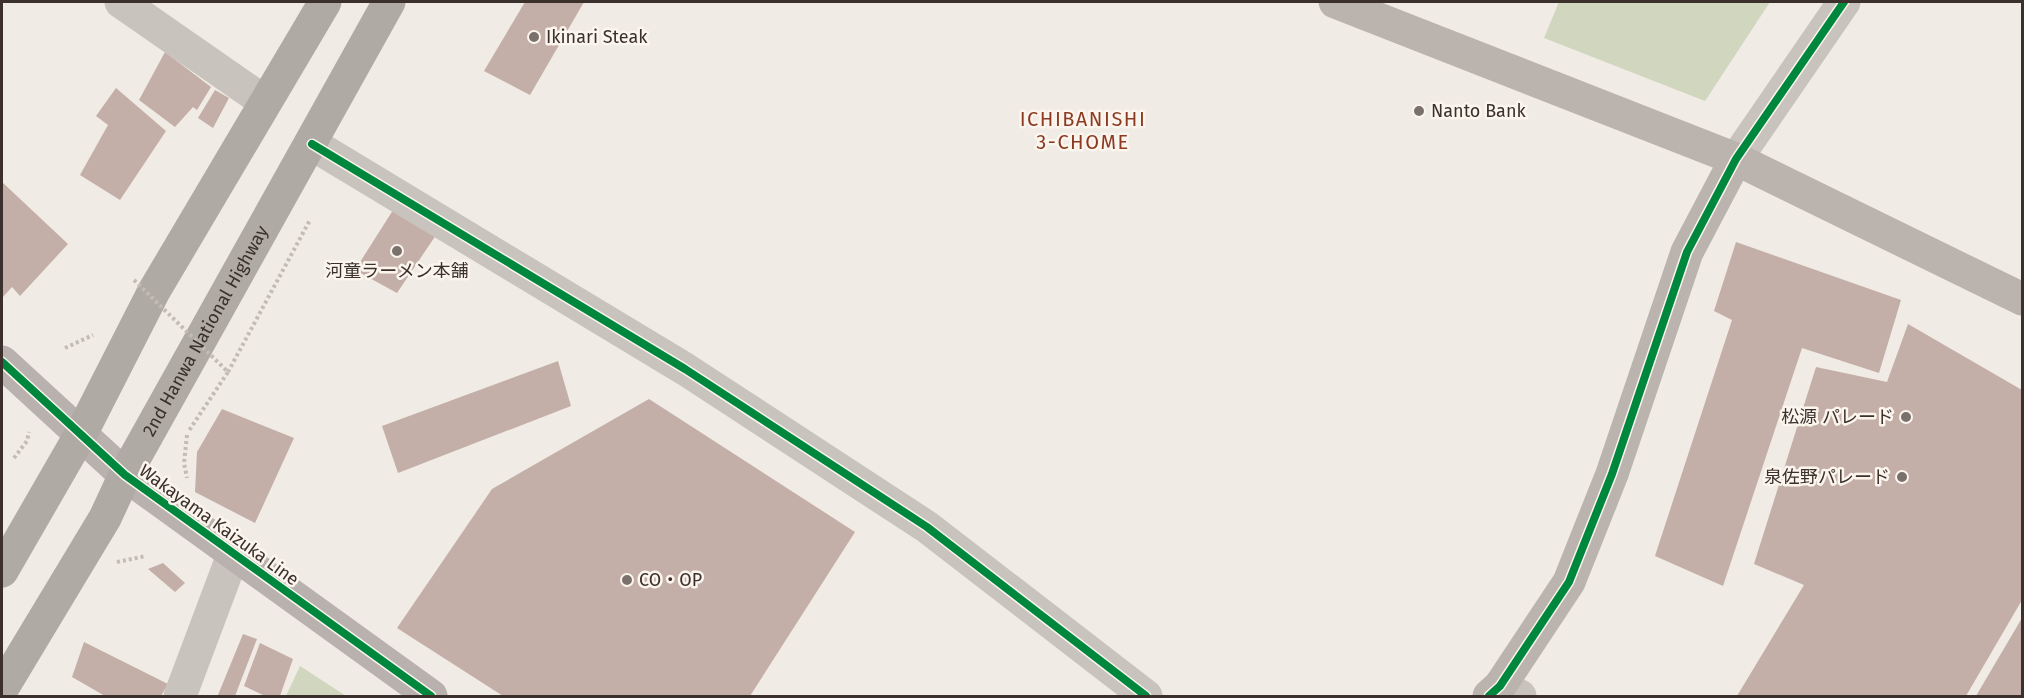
<svg xmlns="http://www.w3.org/2000/svg" width="2024" height="698" font-family="'Fira Sans','Noto Sans JP',sans-serif">
	<rect width="100%" height="100%" fill="#f0ebe5"/>
	<g fill="#d1d6bf">
		<polygon points="1559,2 1770,2 1705,101 1544,38"/>
		<polygon points="300,666 346,696 286,696"/>
	</g>
	<g fill="#c3afa7">
		<polygon points="525,2 584,2 530,95 484,71"/>
		<polygon points="165,52 211,87 197,110 193,107 175,127 139,100"/>
		<polygon points="116,88 166,131 120,200 80,175 108,125 96,116"/>
		<polygon points="215,90 229,98 213,128 198,118"/>
		<polygon points="2,182 68,244 20,296 12,287 2,298"/>
		<polygon points="395,207 438,232 397,293 355,270"/>
		<polygon points="1736,242 1901,300 1879,373 1802,348 1723,586 1655,556 1732,320 1714,311"/>
		<polygon points="1908,324 2022,390 2022,600 1966,696 1737,696 1804,585 1754,564 1816,367 1887,382"/>
		<polygon points="558,361 571,406 398,473 382,426"/>
		<polygon points="649,399 855,532 750,696 503,696 397,628 492,489"/>
		<polygon points="222,409 294,438 255,523 195,492 197,452"/>
		<polygon points="163,563 185,583 175,592 148,569"/>
		<polygon points="2022,618 2022,696 1976,696"/>
		<polygon points="243,634 257,639 235,696 218,695"/>
		<polygon points="84,642 168,684 161,696 105,696 72,677"/>
		<polygon points="260,643 293,659 280,696 265,696 244,686"/>
	</g>
	<g fill="none" stroke-linecap="round" stroke-linejoin="round">
		<g stroke="#c2bbb6" stroke-width="4" stroke-dasharray="3 3" stroke-linecap="butt">
			<polyline points="65,348 93,335"/>
			<polyline points="228,372 310,220"/>
			<polyline points="187,435 184,463 187,478"/>
			<polyline points="14,458 27,441 29,432"/>
			<polyline points="117,562 146,556"/>
		</g>
		<g stroke="#c9c3be" stroke-width="33">
			<polyline points="121,2 265,102"/>
			<polyline points="312,144 685,369 927,527 1146,696"/>
			<polyline points="1736,159 1844,2"/>
			<polyline points="1500,686 1520,696"/>
			<polyline points="180,696 233,555"/>
		</g>
		<g stroke="#bab3ae" stroke-width="33">
			<polyline points="1335,2 1736,159 2022,299"/>
			<polyline points="1489,696 1500,686 1569,582 1612,474 1687,252 1736,159"/>
		</g>
		<polyline stroke="#b8b1ad" stroke-width="33" points="2,362 125,475 431,696"/>
		<g stroke="#afaaa4" stroke-width="33">
			<polyline points="2,571 81,434 154,291 325,2"/>
			<path id="s1" d="M 2,689 L 105,518 L 125,475 L 389,2"/>
		</g>
		<polyline stroke="#c2bbb6" stroke-width="4" stroke-dasharray="3 3" stroke-linecap="butt" points="134,280 228,372 188,432"/>
		<g stroke="#fbf5ee" stroke-width="11">
			<g id="cycleway">
				<polyline points="312,144 685,369 927,527 1146,696"/>
				<polyline points="2,362 125,475 431,696"/>
				<polyline points="1489,696 1500,686 1569,582 1612,474 1687,252 1736,159 1844,2"/>
			</g>
		</g>
		<use href="#cycleway" stroke="#00873e" stroke-width="8"/>
	</g>
	<g fill="#7a716c" stroke="#fbf5ee" stroke-width="2">
		<circle cx="534" cy="37" r="6"/>
		<circle cx="1419" cy="111" r="6"/>
		<circle cx="397" cy="251" r="6"/>
		<circle cx="1906" cy="417" r="6"/>
		<circle cx="1902" cy="477" r="6"/>
		<circle cx="627" cy="580" r="6"/>
	</g>
	<g text-anchor="middle" stroke-width="5" stroke-linejoin="round" paint-order="stroke">
		<g font-size="18" fill="#3b302b" stroke="#fbf5ee" text-anchor="start">
			<text x="546" y="43">Ikinari Steak</text>
			<text x="1431" y="117">Nanto Bank</text>
			<text x="397" y="277" text-anchor="middle">河童ラーメン本舗</text>
			<text x="1894" y="423" text-anchor="end">松源 パレード</text>
			<text x="1890" y="483" text-anchor="end">泉佐野パレード</text>
			<text x="639" y="586">CO・OP</text>
		</g>
		<g font-size="18" fill="#3b302b" stroke="#fbf5ee">
			<text dy="6" stroke="none"><textPath href="#s1" startOffset="412">2nd Hanwa National Highway</textPath></text>
			<text transform="translate(219 525) rotate(36)" y="6">Wakayama Kaizuka Line</text>
		</g>
		<g font-size="20" letter-spacing="1.5" fill="#8c3b22" stroke="#fbf5ee">
			<text x="1083" y="126">ICHIBANISHI<tspan x="1083" dy="23">3-CHOME</tspan></text>
		</g>
	</g>
	<rect width="2024" height="698" fill="none" stroke="#3b302b" stroke-width="6"/>
</svg>
